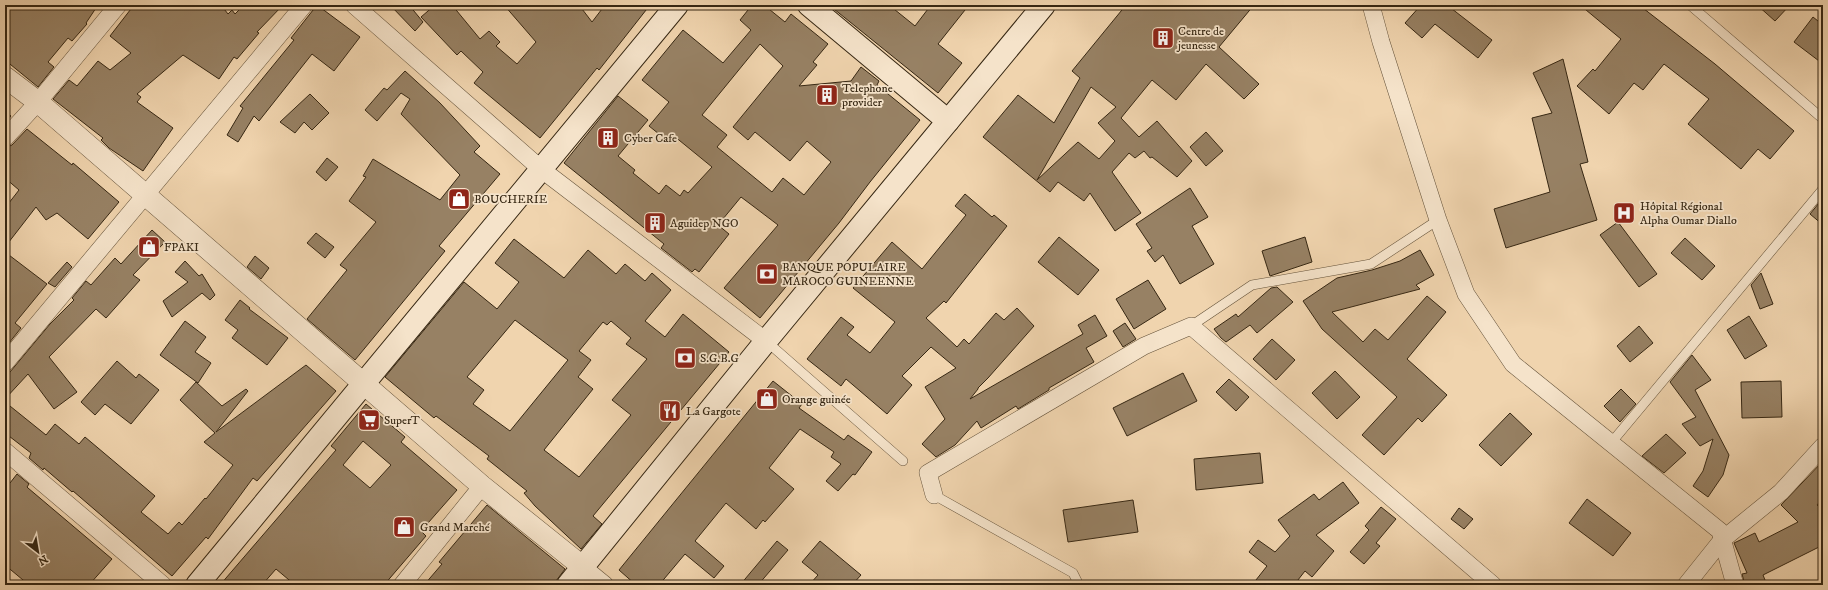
<svg xmlns="http://www.w3.org/2000/svg" width="1828" height="590" font-family="'IM FELL DW Pica',serif">
	<rect width="100%" height="100%" fill="#f0d4ae"/>
	<filter id="stains"><feTurbulence type="fractalNoise" baseFrequency=".005" numOctaves="4"/><feColorMatrix values="0 0 0 0 .2 0 0 0 0 .09 0 0 0 0 .02 0 0 0 .5 -.17"/></filter>
	<radialGradient id="worn" r=".72"><stop offset=".6" stop-color="#630" stop-opacity="0"/><stop offset="1" stop-color="#630" stop-opacity=".3"/></radialGradient>
	<g fill="#978164" stroke="#362713" fill-rule="evenodd">
		<polygon points="9,5 98,5 86,23 87,24 72,41 68,38 48,62 54,67 38,87 5,60 5,13"/>
		<polygon points="134,5 221,5 228,14 232,10 235,14 244,5 283,5 257,32 259,33 237,59 234,57 219,79 183,55 137,94 141,97 137,102 173,128 143,171 109,148 101,140 103,138 53,99 69,80 77,86 98,61 110,70 131,53 110,36"/>
		<polygon points="317,5 360,37 334,71 312,54 259,121 254,116 238,142 227,135 243,108 240,106 294,40 291,38"/>
		<polygon points="390,5 409,5 423,22 415,31"/>
		<polygon points="435,5 452,5 480,39 489,31 500,42 496,46 517,64 536,42 504,5 579,5 592,22 605,5 650,5 599,70 597,68 540,138 474,83 483,72 461,51 457,55 421,17"/>
		<path d="M 752,5 L 764,5 L 785,22 L 791,14 L 828,44 L 813,62 L 817,65 L 799,86 L 851,81 L 861,67 L 879,81 L 877,85 L 920,120 L 870,182 L 839,223 L 760,318 L 724,288 L 778,225 L 753,206 L 741,197 L 718,225 L 729,234 L 699,272 L 695,269 L 692,272 L 661,248 L 664,244 L 564,163 L 618,96 L 648,120 L 618,156 L 635,170 L 633,173 L 659,194 L 666,185 L 680,196 L 684,190 L 688,193 L 712,167 L 674,136 L 669,142 L 649,126 L 669,102 L 642,80 L 683,30 L 723,63 L 751,30 L 740,20 ZM 760,44 L 783,66 L 733,127 L 748,140 L 755,132 L 790,161 L 807,141 L 831,162 L 804,195 L 783,178 L 772,192 L 717,147 L 727,135 L 702,115 Z"/>
		<polygon points="829,5 889,5 915,26 931,5 969,5 938,44 962,63 938,93"/>
		<path d="M 1126,5 L 1254,5 L 1219,47 L 1259,84 L 1244,99 L 1206,64 L 1176,100 L 1152,80 L 1121,118 L 1139,137 L 1157,121 L 1192,161 L 1177,177 L 1152,157 L 1150,158 L 1144,151 L 1135,158 L 1129,153 L 1112,172 L 1141,213 L 1115,231 L 1090,193 L 1084,201 L 1058,182 L 1050,192 L 983,137 L 1018,95 L 1054,123 L 1080,78 L 1072,71 ZM 1091,87 L 1116,107 L 1098,123 L 1115,141 L 1099,159 L 1078,142 L 1037,180 Z"/>
		<polygon points="1421,5 1447,5 1492,40 1478,58 1435,24 1422,38 1405,23"/>
		<polygon points="1580,5 1639,5 1715,64 1794,131 1770,159 1758,149 1741,169 1688,124 1709,99 1664,64 1643,90 1634,83 1609,114 1577,86 1593,69 1595,71 1621,39"/>
		<polygon points="1757,5 1790,5 1775,21"/>
		<polygon points="1813,17 1823,25 1823,64 1794,42"/>
		<polygon points="1563,59 1588,162 1580,164 1597,220 1506,248 1494,209 1550,192 1532,118 1552,113 1533,73"/>
		<polygon points="405,71 440,103 480,146 474,152 500,174 439,246 445,251 355,360 307,319 347,270 340,265 376,222 349,201 366,177 363,176 373,159 440,200 460,175 401,114 410,99 401,93 377,121 365,110 384,88 387,90"/>
		<polygon points="310,94 329,113 312,130 304,122 295,133 280,122"/>
		<polygon points="5,111 11,116 5,123"/>
		<polygon points="27,129 72,165 73,163 119,202 88,239 57,213 46,220 36,207 5,247 5,208 19,190 5,178 5,148 12,145"/>
		<polygon points="1206,132 1223,151 1206,166 1190,147"/>
		<polygon points="327,158 338,167 326,181 316,172"/>
		<polygon points="1190,188 1208,217 1192,226 1214,264 1180,284 1163,255 1155,262 1147,251 1152,248 1136,224"/>
		<polygon points="965,194 992,217 994,215 1007,226 946,303 944,301 926,318 957,347 964,339 969,344 996,313 1004,320 1017,308 1034,326 988,378 978,388 978,389 970,399 1083,334 1078,325 1095,315 1107,336 1086,348 1094,362 1049,388 1049,390 1018,409 1016,406 981,428 977,421 955,445 936,457 922,444 945,419 925,387 956,368 931,347 902,376 912,385 887,414 846,379 841,386 807,359 841,317 854,327 847,335 870,353 895,322 853,288 892,242 922,269 966,215 955,206"/>
		<polygon points="1823,198 1823,225 1810,214"/>
		<polygon points="1618,222 1657,274 1639,287 1600,235"/>
		<polygon points="152,230 165,242 133,275 140,280 106,318 96,309 49,357 77,392 54,409 28,374 5,399 5,378 50,324 74,300 72,298 86,281 91,285 115,258 121,264"/>
		<polygon points="316,233 334,247 325,258 307,243"/>
		<polygon points="1059,237 1099,270 1078,295 1038,262"/>
		<polygon points="1305,237 1312,262 1270,276 1262,251"/>
		<polygon points="1685,238 1715,266 1702,280 1671,253"/>
		<path d="M 514,239 L 564,278 L 588,250 L 616,274 L 625,264 L 645,281 L 652,273 L 671,290 L 645,321 L 665,337 L 683,314 L 729,352 L 593,516 L 602,524 L 581,549 L 535,506 L 524,493 L 527,491 L 487,459 L 489,456 L 436,416 L 434,418 L 385,377 L 464,282 L 497,309 L 519,282 L 495,263 ZM 515,320 L 568,360 L 510,431 L 473,404 L 484,390 L 467,377 ZM 611,321 L 631,338 L 626,344 L 647,359 L 612,400 L 631,415 L 579,477 L 544,450 L 593,389 L 578,377 L 591,360 L 579,351 L 603,322 L 607,325 Z"/>
		<polygon points="1420,250 1434,275 1416,285 1420,289 1332,312 1363,342 1375,329 1388,340 1427,296 1446,312 1407,359 1447,395 1422,422 1418,418 1384,455 1362,435 1397,397 1322,329 1303,301 1337,278 1372,270 1400,261"/>
		<polygon points="5,252 47,284 15,323 21,328 9,343 5,338"/>
		<polygon points="255,256 269,268 261,279 247,267"/>
		<polygon points="185,261 199,276 202,274 215,295 210,300 202,293 172,317 163,301 188,282 175,272"/>
		<polygon points="67,262 72,267 55,287 48,283"/>
		<polygon points="1761,273 1773,304 1760,309 1751,285"/>
		<polygon points="1148,280 1166,309 1134,329 1116,299"/>
		<polygon points="1277,287 1293,302 1257,333 1250,325 1226,342 1221,338 1214,329 1236,314 1238,317 1271,288"/>
		<polygon points="240,300 250,308 249,309 288,338 267,365 232,338 238,330 225,320"/>
		<polygon points="1749,316 1767,346 1745,359 1727,330"/>
		<polygon points="185,321 206,337 195,352 211,363 198,383 160,355"/>
		<polygon points="1125,323 1136,339 1123,347 1113,331"/>
		<polygon points="1639,326 1653,343 1630,362 1617,346"/>
		<polygon points="1272,339 1295,360 1276,380 1253,359"/>
		<polygon points="1692,355 1711,380 1695,390 1729,455 1723,475 1708,497 1693,486 1703,471 1713,439 1700,446 1682,424 1696,417 1670,382"/>
		<polygon points="117,361 136,378 139,374 159,390 131,424 105,404 95,415 81,402"/>
		<polygon points="306,365 336,391 257,481 253,478 208,539 206,537 172,576 73,491 72,492 44,468 43,470 29,458 31,453 5,433 5,402 46,435 55,424 79,444 85,437 155,496 141,512 168,534 179,522 182,525 205,498 206,499 233,465 204,442 215,433 180,400 196,382 222,406 246,389 248,391 216,432"/>
		<polygon points="1335,371 1360,397 1337,419 1312,393"/>
		<polygon points="1183,373 1197,401 1127,436 1113,408"/>
		<polygon points="1229,379 1249,397 1236,411 1216,392"/>
		<polygon points="773,381 802,404 799,408 844,440 848,435 872,452 855,475 853,474 838,491 826,481 841,464 831,457 834,452 800,429 769,468 794,489 765,522 763,520 756,529 726,503 695,541 724,566 714,578 685,554 659,585 636,585 619,570"/>
		<polygon points="1781,381 1782,417 1742,418 1741,382"/>
		<polygon points="1621,389 1636,404 1620,422 1604,406"/>
		<path d="M 366,404 L 405,437 L 401,442 L 457,490 L 421,531 L 426,536 L 384,585 L 295,585 L 276,569 L 262,585 L 220,585 L 336,450 L 331,446 ZM 363,441 L 391,465 L 370,488 L 343,465 Z"/>
		<polygon points="1510,413 1532,434 1501,466 1479,445"/>
		<polygon points="1666,434 1686,453 1664,473 1642,456"/>
		<polygon points="1260,453 1263,483 1196,490 1194,459"/>
		<polygon points="1823,461 1823,498 1817,505 1823,511 1823,545 1763,575 1767,585 1745,585 1742,574 1747,573 1734,543 1755,533 1759,542 1798,522 1781,505"/>
		<polygon points="17,474 29,484 27,487 28,488 112,559 89,585 29,585 5,565 5,479 10,483"/>
		<polygon points="1343,482 1359,503 1316,535 1334,551 1312,577 1305,571 1294,585 1252,585 1267,566 1249,552 1258,540 1275,552 1290,536 1278,520 1314,494 1319,500"/>
		<polygon points="1587,499 1631,533 1613,556 1569,523"/>
		<polygon points="1133,500 1138,532 1068,542 1063,510"/>
		<polygon points="487,505 565,569 553,585 424,585 442,564 439,562"/>
		<polygon points="1381,507 1396,519 1376,543 1380,546 1364,564 1350,552 1369,530 1365,526"/>
		<polygon points="1459,508 1473,519 1464,529 1451,519"/>
		<polygon points="777,541 788,550 758,585 740,585"/>
		<polygon points="820,541 861,575 852,585 809,585 818,575 802,562"/>
	</g>
	<g fill="none" stroke-linecap="round" stroke-linejoin="round">
		<g stroke="#64523a" stroke-width="10">
			<g id="service">
				<polyline points="1690,5 1823,119"/>
				<polyline points="1191,326 1252,285 1371,264 1438,220"/>
				<polyline points="766,341 903,461"/>
				<polyline points="1611,443 1823,189"/>
				<polyline points="934,495 1073,573 1079,585"/>
			</g>
		</g>
		<g stroke="#64523a" stroke-width="18">
			<g id="minor">
				<polyline points="354,5 541,169 766,341"/>
				<polyline points="1371,5 1381,42 1438,220 1466,294 1513,364 1720,531 1735,585"/>
				<polyline points="5,138 38,102 118,5"/>
				<polyline points="5,363 304,5"/>
				<polyline points="5,451 163,585"/>
				<polyline points="934,495 928,473 1144,346 1191,326 1493,585"/>
				<polyline points="583,567 605,585"/>
				<polyline points="402,585 482,486"/>
				<polyline points="1686,585 1722,540 1781,492 1823,446"/>
			</g>
		</g>
		<g stroke="#64523a" stroke-width="22">
			<polyline id="tertiary" points="5,77 38,102 482,486 583,567"/>
		</g>
		<g stroke="#362713" stroke-width="24">
			<g id="secondary">
				<polyline points="809,5 948,121"/>
				<polyline points="197,585 677,5"/>
				<polyline points="568,585 766,341 1044,5"/>
			</g>
		</g>
		<use href="#service" stroke="#f5e3ca" stroke-width="9"/>
		<use href="#minor" stroke="#f5e3ca" stroke-width="17"/>
		<use href="#tertiary" stroke="#f5e3ca" stroke-width="21"/>
		<use href="#secondary" stroke="#f5e3ca" stroke-width="22"/>
	</g>
	<defs>
		<g id="building-square" transform="scale(1.15)"><rect x="-9" y="-9" width="18" height="18" rx="4" fill="#8f2418" stroke="#f5e3ca"/><path d="M-4-6H4V6H1V3H-1V6H-4ZM-2.5-4.3h1.7v1.8h-1.7ZM.8-4.3h1.7v1.8H.8ZM-2.5-1h1.7V.8h-1.7ZM.8-1h1.7V.8H.8Z" fill="#fff"/></g>
		<g id="shop-square" transform="scale(1.15)"><rect x="-9" y="-9" width="18" height="18" rx="4" fill="#8f2418" stroke="#f5e3ca"/><path d="M-5-2.5h2.3a2.7 3.5 0 0 1 5.4 0H5L5.5 6h-11ZM-1.5-2.5h3a1.5 2.3 0 0 0-3 0Z" fill="#fff"/></g>
		<g id="hospital-square" transform="scale(1.15)"><rect x="-9" y="-9" width="18" height="18" rx="4" fill="#8f2418" stroke="#f5e3ca"/><path d="M-5-5h3v3.5h4V-5h3V5h-3V1.5h-4V5h-3Z" fill="#fff"/></g>
		<g id="bank-square" transform="scale(1.15)"><rect x="-9" y="-9" width="18" height="18" rx="4" fill="#8f2418" stroke="#f5e3ca"/><path d="M-6-4H6V4H-6ZM0-2.3a2.3 2.3 0 1 0 0 4.6a2.3 2.3 0 1 0 0-4.6Z" fill="#fff"/></g>
		<g id="restaurant-square" transform="scale(1.15)"><rect x="-9" y="-9" width="18" height="18" rx="4" fill="#8f2418" stroke="#f5e3ca"/><path d="M-5-6h1v4h1v-4h1v4h1v-4h1v5L-1.5 .5V6h-2V.5L-5-1ZM5-6V6H3V1.5H1.5Q1.5-4 5-6Z" fill="#fff"/></g>
		<g id="supermarket-square" transform="scale(1.15)"><rect x="-9" y="-9" width="18" height="18" rx="4" fill="#8f2418" stroke="#f5e3ca"/><path d="M-6-5.5h2.5l.6 2H6L4.5 2H-2.5L-4.4-4H-6ZM-1.5 3.2a1.3 1.3 0 1 0 .1 0ZM3 3.2a1.3 1.3 0 1 0 .1 0Z" fill="#fff"/></g>
	</defs>
	<g fill-rule="evenodd">
		<use href="#building-square" x="1163" y="38"/>
		<use href="#building-square" x="827" y="95"/>
		<use href="#building-square" x="608" y="138"/>
		<use href="#shop-square" x="459" y="199"/>
		<use href="#hospital-square" x="1624" y="213"/>
		<use href="#building-square" x="655" y="223"/>
		<use href="#shop-square" x="149" y="247"/>
		<use href="#bank-square" x="767" y="274"/>
		<use href="#bank-square" x="685" y="358"/>
		<use href="#shop-square" x="767" y="399"/>
		<use href="#restaurant-square" x="670" y="411"/>
		<use href="#supermarket-square" x="369" y="420"/>
		<use href="#shop-square" x="404" y="527"/>
	</g>
	<g text-anchor="middle" stroke-width="3.5" stroke-linejoin="round" paint-order="stroke">
		<g font-size="12" fill="#362713" stroke="#f5e3ca" text-anchor="start">
			<text x="1178" y="35">Centre de<tspan x="1178" dy="14">jeunesse</tspan></text>
			<text x="842" y="92">Telephone<tspan x="842" dy="14">provider</tspan></text>
			<text x="624" y="142">Cyber Cafe</text>
			<text x="474" y="203">BOUCHERIE</text>
			<text x="1640" y="210">Hôpital Régional<tspan x="1640" dy="14">Alpha Oumar Diallo</tspan></text>
			<text x="670" y="227">Aguidep NGO</text>
			<text x="164" y="251">FPAKI</text>
			<text x="782" y="271">BANQUE POPULAIRE<tspan x="782" dy="14">MAROCO GUINEENNE</tspan></text>
			<text x="700" y="362">S.G.B.G</text>
			<text x="782" y="403">Orange guinée</text>
			<text x="686" y="415">La Gargote</text>
			<text x="384" y="424">SuperT</text>
			<text x="420" y="531">Grand Marché</text>
		</g>
	</g>
	<rect width="1828" height="590" fill="none" stroke="#f0d4ae" stroke-width="20"/>
	<rect x="6" y="6" width="1816" height="578" fill="none" stroke="#362713" stroke-width="2"/>
	<rect x="10" y="10" width="1808" height="570" fill="none" stroke="#362713"/>
	<g transform="translate(38 552) rotate(149)" stroke="#f5e3ca" stroke-width="3" paint-order="stroke">
	<path d="M0-3L7 15L0 10L-7 15Z" fill="#362713"/>
	<text y="-6" font-size="11" font-weight="bold" text-anchor="middle" fill="#362713">N</text>
	</g>
	<rect width="100%" height="100%" filter="url(#stains)"/>
	<rect width="100%" height="100%" fill="url(#worn)"/>
</svg>
